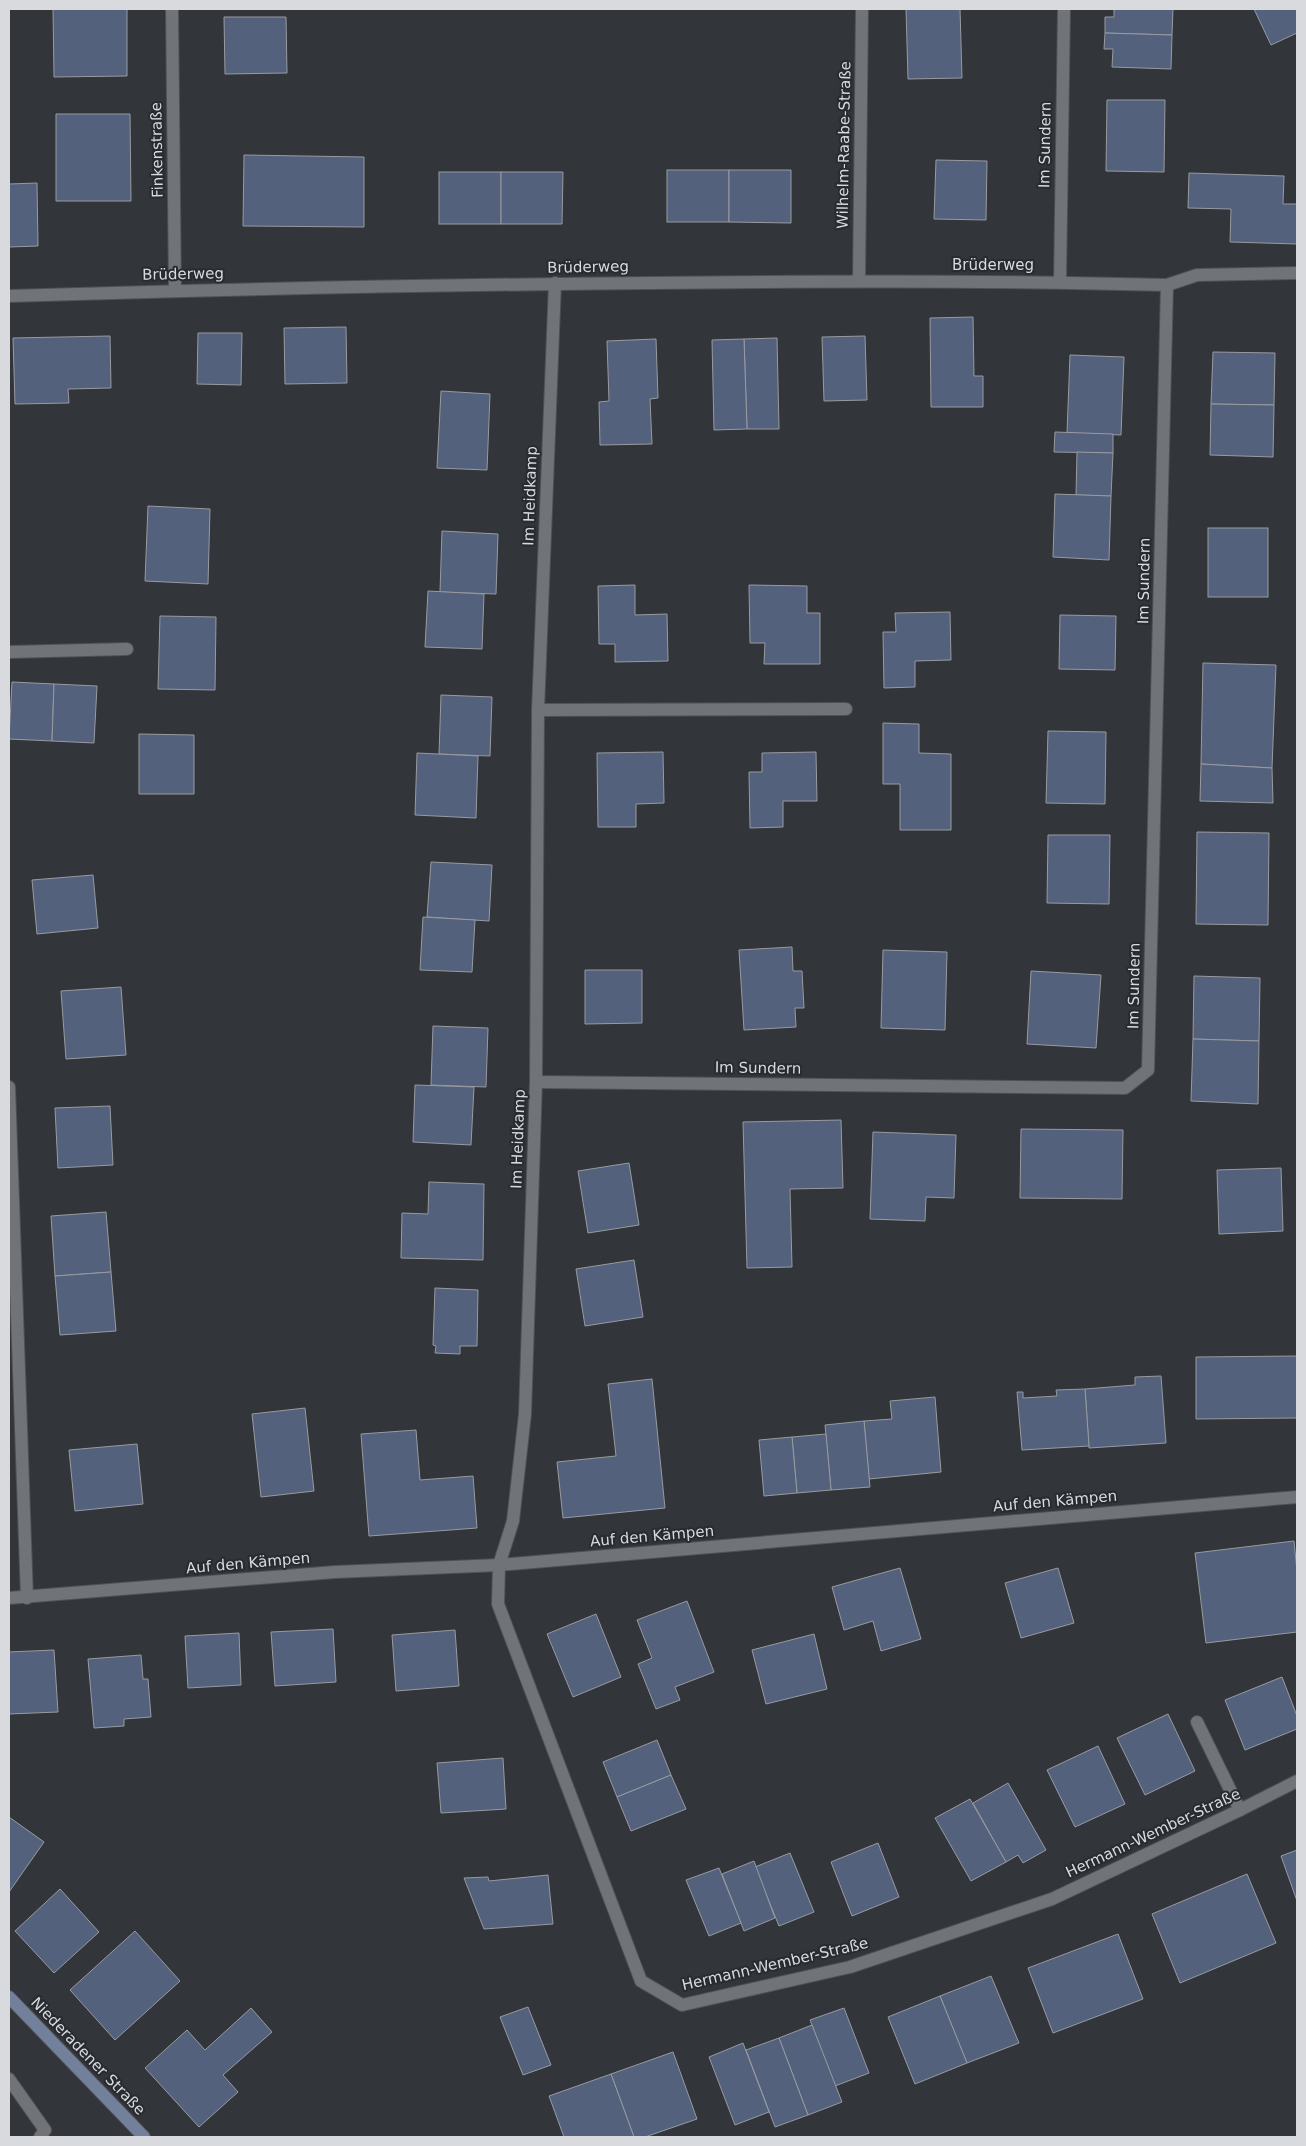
<svg xmlns="http://www.w3.org/2000/svg" width="1306" height="2146" font-family="'DejaVu Sans',sans-serif">
	<rect width="100%" height="100%" fill="#323539"/>
	<g fill="#53617d" stroke="#989ba0">
		<polygon points="53,9 127,9 127,76 54,77"/>
		<polygon points="906,9 960,9 962,78 908,79"/>
		<polygon points="1114,9 1173,9 1172,35 1105,33 1105,17 1114,17"/>
		<polygon points="1254,9 1297,9 1297,33 1271,45"/>
		<polygon points="224,17 286,17 287,73 225,74"/>
		<polygon points="1105,33 1172,35 1171,69 1112,67 1113,49 1104,49"/>
		<polygon points="1107,100 1165,100 1164,172 1106,171"/>
		<polygon points="56,114 130,114 131,201 56,201"/>
		<polygon points="244,155 364,157 364,227 243,226"/>
		<polygon points="936,160 987,161 986,220 934,219"/>
		<rect x="667" y="170" width="62" height="52"/>
		<polygon points="729,170 791,170 791,223 729,222"/>
		<rect x="439" y="172" width="62" height="52"/>
		<polygon points="501,172 563,172 562,224 501,224"/>
		<polygon points="1189,173 1284,176 1283,204 1297,204 1297,244 1230,242 1231,209 1188,208"/>
		<polygon points="37,183 38,246 9,247 9,184"/>
		<polygon points="973,317 974,376 983,376 983,407 931,407 930,318"/>
		<polygon points="346,327 347,383 285,384 284,328"/>
		<polygon points="198,333 242,333 241,385 197,384"/>
		<polygon points="110,336 111,388 68,389 69,403 15,404 13,338"/>
		<polygon points="865,336 867,400 824,401 822,337"/>
		<polygon points="777,338 779,429 747,429 744,339"/>
		<polygon points="656,339 658,398 650,399 652,444 600,445 599,402 609,401 607,341"/>
		<polygon points="744,339 747,429 714,430 712,340"/>
		<polygon points="1213,352 1275,353 1274,405 1211,404"/>
		<polygon points="1070,355 1124,357 1121,435 1067,433"/>
		<polygon points="441,391 490,394 487,470 437,468"/>
		<polygon points="1211,404 1274,405 1273,457 1210,455"/>
		<polygon points="1055,432 1113,434 1113,453 1054,452"/>
		<polygon points="1077,452 1113,453 1111,496 1076,495"/>
		<polygon points="1055,494 1111,496 1109,560 1053,557"/>
		<polygon points="148,506 210,509 208,584 145,581"/>
		<rect x="1208" y="528" width="60" height="69"/>
		<polygon points="442,531 498,534 496,594 440,592"/>
		<polygon points="635,585 635,615 667,614 668,661 615,662 615,644 599,644 598,586"/>
		<polygon points="749,585 807,586 807,613 820,613 820,664 764,664 765,643 750,643"/>
		<polygon points="428,591 484,594 482,649 425,647"/>
		<polygon points="950,612 951,660 915,661 915,687 884,688 883,632 896,632 895,613"/>
		<polygon points="1060,615 1116,616 1115,670 1059,669"/>
		<polygon points="160,616 216,617 215,690 158,689"/>
		<polygon points="1203,663 1276,665 1272,768 1201,764"/>
		<polygon points="12,682 54,684 52,741 9,739"/>
		<polygon points="54,684 97,686 94,743 52,741"/>
		<polygon points="441,695 492,697 490,756 439,754"/>
		<polygon points="883,723 919,724 919,753 951,754 951,830 900,830 900,784 883,784"/>
		<polygon points="1048,731 1106,732 1105,804 1046,803"/>
		<polygon points="139,734 194,735 194,794 139,794"/>
		<polygon points="663,752 664,803 636,804 636,827 598,827 597,753"/>
		<polygon points="816,752 817,801 783,801 783,827 750,828 749,772 762,772 762,753"/>
		<polygon points="417,753 478,756 476,818 415,815"/>
		<polygon points="1201,764 1272,768 1273,803 1200,801"/>
		<polygon points="1197,832 1269,833 1268,925 1196,924"/>
		<polygon points="1048,835 1110,835 1109,904 1047,903"/>
		<polygon points="431,862 492,865 489,921 427,917"/>
		<polygon points="93,875 98,928 37,934 32,880"/>
		<polygon points="423,917 475,920 472,972 420,970"/>
		<polygon points="792,947 793,971 802,971 804,1008 795,1008 796,1027 744,1030 739,950"/>
		<polygon points="883,950 947,952 945,1030 881,1028"/>
		<polygon points="585,970 642,970 642,1023 585,1024"/>
		<polygon points="1031,971 1101,975 1096,1048 1027,1044"/>
		<polygon points="1194,976 1260,978 1259,1041 1193,1039"/>
		<polygon points="121,987 126,1055 66,1059 61,991"/>
		<polygon points="433,1026 488,1028 486,1087 431,1085"/>
		<polygon points="1193,1039 1259,1041 1258,1104 1191,1101"/>
		<polygon points="415,1085 474,1087 471,1145 413,1142"/>
		<polygon points="110,1106 113,1165 58,1168 55,1108"/>
		<polygon points="841,1120 843,1188 790,1189 792,1267 747,1268 743,1122"/>
		<polygon points="1021,1129 1123,1130 1122,1199 1020,1198"/>
		<polygon points="873,1132 956,1135 954,1198 926,1197 925,1221 870,1219"/>
		<polygon points="629,1163 639,1225 588,1233 578,1171"/>
		<polygon points="1281,1168 1283,1231 1219,1234 1217,1170"/>
		<polygon points="429,1182 484,1184 483,1260 401,1258 402,1213 428,1214"/>
		<polygon points="106,1212 111,1272 55,1276 51,1216"/>
		<polygon points="634,1260 643,1317 585,1326 576,1269"/>
		<polygon points="111,1272 116,1331 60,1335 55,1276"/>
		<polygon points="435,1288 478,1290 477,1346 460,1346 460,1354 435,1353 436,1346 433,1345"/>
		<polygon points="1297,1356 1297,1418 1196,1419 1196,1357"/>
		<polygon points="1161,1376 1166,1443 1089,1448 1085,1389 1135,1385 1135,1377"/>
		<polygon points="652,1379 665,1508 563,1518 557,1462 616,1456 608,1384"/>
		<polygon points="1085,1389 1089,1446 1022,1450 1017,1392 1023,1392 1023,1398 1057,1396 1056,1390"/>
		<polygon points="935,1397 941,1472 869,1479 864,1421 892,1419 890,1401"/>
		<polygon points="305,1408 314,1491 261,1497 252,1414"/>
		<polygon points="864,1421 870,1487 831,1490 825,1425"/>
		<polygon points="416,1430 420,1480 473,1476 477,1528 369,1536 361,1434"/>
		<polygon points="826,1434 831,1490 797,1493 792,1437"/>
		<polygon points="792,1437 797,1493 764,1496 759,1440"/>
		<polygon points="137,1444 143,1504 75,1511 69,1450"/>
		<polygon points="1294,1541 1297,1571 1297,1632 1206,1643 1195,1553"/>
		<polygon points="900,1568 921,1639 881,1651 873,1621 844,1630 832,1587"/>
		<polygon points="1058,1568 1074,1623 1021,1638 1005,1583"/>
		<polygon points="687,1601 714,1672 675,1687 680,1700 656,1709 638,1664 652,1658 637,1620"/>
		<polygon points="596,1614 621,1677 573,1697 547,1634"/>
		<polygon points="333,1629 336,1682 275,1686 271,1632"/>
		<polygon points="455,1630 459,1686 396,1691 392,1635"/>
		<polygon points="239,1633 241,1685 188,1688 185,1636"/>
		<polygon points="814,1634 827,1689 766,1704 752,1650"/>
		<polygon points="54,1650 58,1712 9,1714 9,1652"/>
		<polygon points="141,1655 143,1679 148,1679 151,1717 124,1719 124,1726 94,1728 88,1659"/>
		<polygon points="1282,1677 1297,1716 1297,1729 1245,1750 1225,1700"/>
		<polygon points="1168,1714 1195,1771 1145,1795 1117,1738"/>
		<polygon points="657,1740 671,1775 617,1797 603,1762"/>
		<polygon points="1098,1746 1125,1804 1075,1827 1047,1770"/>
		<polygon points="503,1758 506,1809 441,1813 437,1763"/>
		<polygon points="671,1775 686,1809 631,1831 617,1797"/>
		<polygon points="1008,1783 1046,1850 1023,1863 1018,1855 1006,1862 973,1803"/>
		<polygon points="970,1799 1006,1862 971,1881 935,1818"/>
		<polygon points="9,1817 44,1842 9,1892"/>
		<polygon points="878,1843 899,1897 852,1916 831,1862"/>
		<polygon points="1297,1850 1297,1901 1281,1856"/>
		<polygon points="790,1853 814,1912 779,1926 755,1867"/>
		<polygon points="754,1861 775,1918 744,1931 722,1874"/>
		<polygon points="719,1868 741,1923 709,1936 686,1880"/>
		<polygon points="1247,1874 1276,1943 1180,1983 1152,1914"/>
		<polygon points="548,1875 553,1924 484,1929 464,1878 488,1877 489,1881"/>
		<polygon points="60,1889 99,1932 54,1973 15,1931"/>
		<polygon points="135,1931 180,1981 115,2040 70,1990"/>
		<polygon points="1118,1934 1143,1999 1053,2033 1028,1968"/>
		<polygon points="991,1976 1019,2043 967,2063 940,1996"/>
		<polygon points="940,1996 967,2063 915,2084 888,2017"/>
		<polygon points="528,2007 551,2065 523,2075 500,2017"/>
		<polygon points="251,2008 272,2032 223,2075 238,2092 199,2127 145,2068 187,2030 205,2050"/>
		<polygon points="844,2008 869,2073 835,2086 810,2020"/>
		<polygon points="812,2025 842,2102 808,2115 779,2038"/>
		<polygon points="779,2038 808,2115 775,2127 746,2050"/>
		<polygon points="743,2043 769,2112 735,2125 709,2057"/>
		<polygon points="673,2052 697,2119 645,2137 634,2137 611,2074"/>
		<polygon points="611,2074 634,2137 564,2137 549,2096"/>
	</g>
	<g fill="none" stroke-linecap="round" stroke-linejoin="round">
		<g stroke="#4f5155" stroke-width="14">
			<polyline id="lane" points="1197,1722 1240,1810"/>
		</g>
		<g stroke="#4f5155" stroke-width="14">
			<g id="street">
				<polyline points="172,9 175,290"/>
				<polyline points="859,281 862,9"/>
				<polyline points="1060,282 1064,9"/>
				<polyline points="555,283 538,710 536,1082 525,1414 513,1521 499,1565 498,1604 641,1981 682,2005 850,1967 1052,1899 1240,1810 1297,1781"/>
				<path d="M 9,296 C 222,289 436,285 649,283 C 822,281 995,280 1167,285 L 1197,275 L 1297,273"/>
				<polyline points="9,652 127,649"/>
				<polyline points="538,710 846,709"/>
				<polyline points="536,1082 1125,1088 1148,1070 1167,285"/>
				<polyline points="9,1087 27,1598"/>
				<polyline points="9,1598 335,1572 499,1565 1297,1497"/>
				<polyline points="9,2079 45,2130 40,2137"/>
			</g>
		</g>
		<g stroke="#4f5155" stroke-width="14">
			<polyline id="secondary" points="9,1997 144,2137"/>
		</g>
		<use href="#lane" stroke="#707378" stroke-width="12"/>
		<use href="#street" stroke="#707378" stroke-width="12"/>
		<use href="#secondary" stroke="#73809c" stroke-width="12"/>
	</g>
	<g text-anchor="middle" stroke-width="4" stroke-linejoin="round" paint-order="stroke">
		<g font-size="15" fill="#d9dadd" stroke="#282b2f">
			<text transform="translate(844 145) rotate(-89)" y="5">Wilhelm-Raabe-Straße</text>
			<text transform="translate(1045 145) rotate(-89)" y="5">Im Sundern</text>
			<text transform="translate(157 150) rotate(-91)" y="5">Finkenstraße</text>
			<text x="993" y="270">Brüderweg</text>
			<text transform="translate(588 267) rotate(-1)" y="5">Brüderweg</text>
			<text transform="translate(183 274) rotate(-1)" y="5">Brüderweg</text>
			<text transform="translate(530 496) rotate(-88)" y="5">Im Heidkamp</text>
			<text transform="translate(1144 581) rotate(-89)" y="5">Im Sundern</text>
			<text transform="translate(1134 986) rotate(-89)" y="5">Im Sundern</text>
			<text transform="translate(758 1068) rotate(1)" y="5">Im Sundern</text>
			<text transform="translate(518 1139) rotate(-88)" y="5">Im Heidkamp</text>
			<text transform="translate(1055 1501) rotate(-5)" y="5">Auf den Kämpen</text>
			<text transform="translate(652 1536) rotate(-5)" y="5">Auf den Kämpen</text>
			<text transform="translate(248 1563) rotate(-5)" y="5">Auf den Kämpen</text>
			<text transform="translate(1153 1833) rotate(-25)" y="5">Hermann-Wember-Straße</text>
			<text transform="translate(775 1964) rotate(-13)" y="5">Hermann-Wember-Straße</text>
			<text transform="translate(88 2056) rotate(46)" y="5">Niederadener Straße</text>
		</g>
	</g>
	<rect width="1306" height="2146" fill="none" stroke="#d9dadd" stroke-width="20"/>
</svg>
